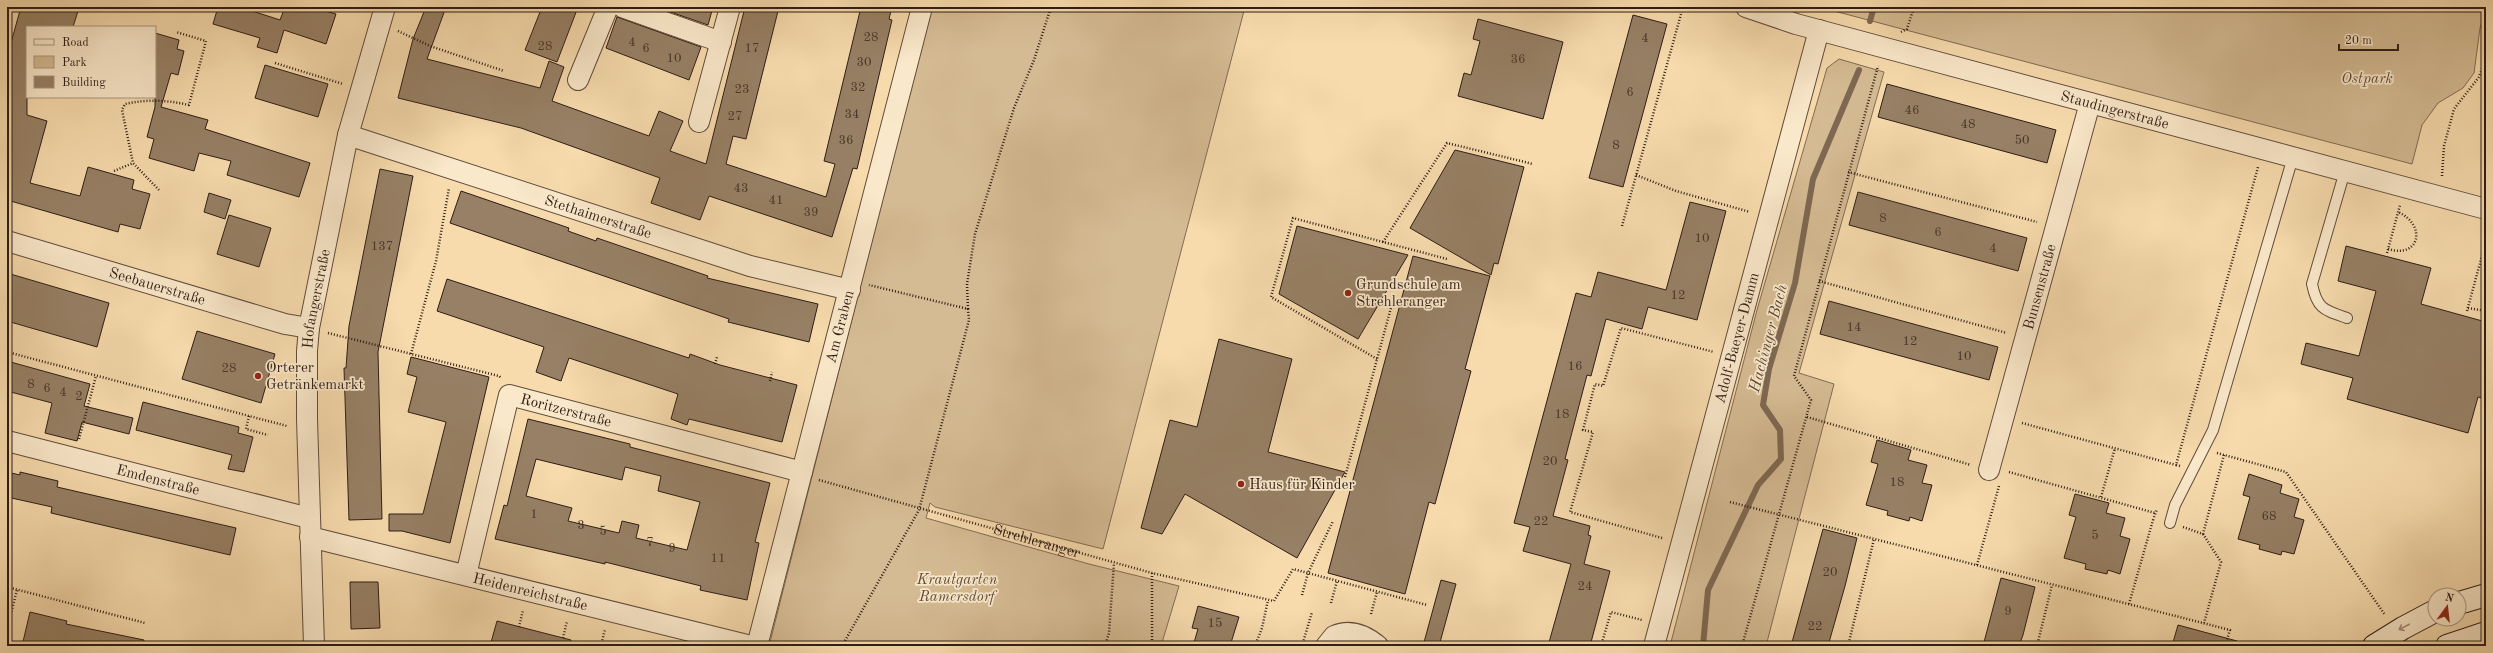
<svg xmlns="http://www.w3.org/2000/svg" width="2493" height="653" font-family="'Old Standard TT',serif">
	<rect width="100%" height="100%" fill="#f7dbad"/>
	<filter id="stains"><feTurbulence type="fractalNoise" baseFrequency=".005" numOctaves="4"/><feColorMatrix values="0 0 0 0 .2 0 0 0 0 .09 0 0 0 0 .02 0 0 0 .5 -.17"/></filter>
	<radialGradient id="worn" r=".72"><stop offset=".6" stop-color="#630" stop-opacity="0"/><stop offset="1" stop-color="#630" stop-opacity=".3"/></radialGradient>
	<g fill="#d5bb93" stroke="#826c54">
		<polygon points="931,7 1245,7 1103,549 935,507 930,503 926,518 1089,564 1179,586 1161,646 769,646"/>
		<polygon points="1819,7 2486,7 2486,8 2480,28 2474,73 2463,88 2438,103 2422,125 2412,164"/>
		<polygon points="1839,59 1884,72 1799,373 1834,384 1766,646 1670,646 1757,310 1827,68"/>
	</g>
	<g fill="none" stroke-linecap="round" stroke-linejoin="round">
		<g stroke="#7e6852" stroke-width="6">
			<polyline points="1870,21 1874,7"/>
			<polyline points="1703,646 1708,590 1758,485 1781,459 1780,430 1763,405 1769,369 1795,283 1813,179 1859,70"/>
		</g>
	</g>
	<g fill="#978065" stroke="#2f1d16" fill-rule="evenodd">
		<polygon points="21,7 65,7 78,11 73,27 27,27 27,115 47,121 30,183 80,196 88,167 134,180 132,189 150,194 140,229 120,224 118,232 7,200 7,57"/>
		<polygon points="218,7 240,7 280,20 285,7 312,7 336,14 326,44 284,30 277,53 257,47 260,38 213,24"/>
		<polygon points="426,7 446,7 427,59 540,88 549,61 564,67 552,101 649,136 659,111 683,121 670,151 706,164 745,7 779,7 746,139 733,136 726,164 826,197 835,164 824,161 861,7 892,7 889,19 892,20 857,169 853,168 832,237 709,196 700,220 651,203 660,178 521,128 398,98 413,39"/>
		<polygon points="542,7 578,7 557,62 525,50"/>
		<polygon points="656,7 713,7 708,25"/>
		<polygon points="1633,15 1667,24 1623,187 1589,178"/>
		<polygon points="617,17 701,47 689,80 606,48"/>
		<polygon points="1478,19 1563,42 1543,119 1458,96 1464,73 1471,75 1480,41 1473,39"/>
		<polygon points="155,33 179,40 177,49 184,51 178,75 171,73 161,107 208,120 205,129 310,163 299,197 227,175 231,161 199,153 194,171 149,158 154,139 147,137 155,107"/>
		<polygon points="265,65 328,84 318,117 255,98"/>
		<polygon points="1887,84 2056,130 2047,163 1878,117"/>
		<polygon points="1455,150 1524,167 1498,264 1494,263 1491,275 1410,228"/>
		<polygon points="380,169 413,176 378,352 382,519 349,520 344,368 346,368 349,326"/>
		<polygon points="461,191 569,228 568,231 596,241 597,238 708,276 707,278 818,304 809,342 728,322 729,319 450,223"/>
		<polygon points="1858,192 2027,238 2018,271 1849,225"/>
		<polygon points="209,193 231,200 225,219 204,212"/>
		<polygon points="1690,202 1726,211 1697,320 1648,307 1642,329 1606,319 1591,376 1587,375 1565,459 1568,460 1553,516 1590,526 1588,535 1591,536 1584,564 1610,571 1590,646 1548,646 1571,564 1523,551 1530,527 1514,523 1576,293 1591,297 1598,272 1666,290"/>
		<polygon points="229,215 271,228 259,267 217,254"/>
		<polygon points="1297,226 1408,255 1358,339 1279,294"/>
		<polygon points="2346,246 2431,268 2421,304 2486,322 2486,399 2478,397 2468,433 2347,399 2353,378 2301,364 2306,343 2359,356 2376,291 2338,281"/>
		<polygon points="1413,256 1490,276 1465,369 1471,371 1435,504 1429,502 1405,594 1328,573"/>
		<polygon points="7,273 109,303 97,347 7,321"/>
		<polygon points="447,279 689,358 690,354 720,365 797,385 782,442 689,419 687,425 671,419 678,394 569,358 561,381 536,372 544,347 437,311"/>
		<polygon points="1829,301 1998,347 1989,380 1820,334"/>
		<polygon points="197,331 275,354 261,403 182,379"/>
		<polygon points="1219,339 1292,359 1268,452 1345,472 1297,558 1185,494 1162,534 1141,528 1170,420 1197,427"/>
		<polygon points="411,357 489,377 450,543 402,531 389,531 389,514 423,514 446,422 408,412 417,377 407,374"/>
		<polygon points="7,361 90,384 84,406 133,418 129,434 82,422 77,441 45,433 52,403 7,391"/>
		<polygon points="143,402 239,427 238,433 253,437 244,472 228,469 232,455 136,430"/>
		<path d="M 528,419 L 630,444 L 630,447 L 770,483 L 755,542 L 759,543 L 747,600 L 700,590 L 701,586 L 605,562 L 605,564 L 495,539 L 504,505 L 507,506 ZM 536,459 L 622,480 L 625,467 L 661,476 L 658,491 L 700,502 L 687,550 L 636,538 L 639,525 L 622,521 L 619,533 L 568,521 L 572,508 L 526,496 Z"/>
		<polygon points="1877,440 1911,450 1908,460 1927,465 1922,483 1932,485 1922,521 1910,517 1909,521 1887,515 1888,511 1866,505 1878,464 1871,462"/>
		<polygon points="7,472 20,475 20,472 58,481 57,487 236,528 230,555 51,513 52,507 7,497"/>
		<polygon points="2249,474 2282,485 2280,493 2299,499 2294,517 2304,520 2294,554 2282,551 2281,555 2259,549 2260,545 2238,539 2250,497 2243,495"/>
		<polygon points="2075,494 2109,503 2106,513 2125,518 2120,536 2130,539 2120,574 2108,570 2107,574 2085,569 2086,564 2064,558 2076,517 2069,515"/>
		<polygon points="1823,529 1857,538 1845,586 1828,646 1791,646"/>
		<polygon points="2001,578 2035,587 2023,635 2019,646 1983,646"/>
		<polygon points="1441,580 1456,584 1439,646 1423,646"/>
		<polygon points="350,582 378,582 380,628 351,629"/>
		<polygon points="1198,606 1239,617 1230,646 1193,646 1198,629 1192,628"/>
		<polygon points="30,612 67,621 66,624 144,640 143,646 22,646"/>
		<polygon points="497,621 571,640 570,646 490,646"/>
		<polygon points="2178,625 2237,641 2237,646 2172,646"/>
	</g>
	<g fill="none" stroke-linecap="round" stroke-linejoin="round">
		<g stroke="#614c3c" stroke-width="12">
			<g id="service">
				<path d="M 2345,171 L 2312,284 C 2317,309 2324,310 2347,318"/>
				<polyline points="2170,523 2175,505 2213,430 2293,157"/>
			</g>
		</g>
		<g stroke="#614c3c" stroke-width="22">
			<g id="minor">
				<polyline points="622,7 721,42"/>
				<path id="s2" d="M 1746,7 L 1796,24 L 2486,209"/>
				<polyline points="578,80 608,7"/>
				<polyline points="699,122 730,7"/>
				<path id="s3" d="M 348,135 L 750,266 L 850,290"/>
				<path id="s4" d="M 7,241 L 285,324 L 309,328"/>
				<path id="s5" d="M 7,441 L 309,518"/>
				<path id="s6" d="M 1989,470 L 2090,103"/>
				<path id="s7" d="M 310,537 L 751,646"/>
				<path id="s8" d="M 466,575 L 509,395 L 802,472"/>
				<path id="s9" d="M 314,646 L 307,419 L 307,351 L 309,328 L 348,135 L 385,7"/>
				<path id="s10" d="M 757,646 L 922,7"/>
				<path d="M 1326,646 L 1334,636 C 1350,629 1365,635 1378,646"/>
				<path id="s11" d="M 1654,646 L 1819,30"/>
			</g>
		</g>
		<g stroke="#2f1d16" stroke-width="24">
			<g id="secondary">
				<polyline points="2459,603 2486,595"/>
				<polyline points="2374,646 2403,628 2435,611"/>
				<polyline points="2447,646 2486,633"/>
			</g>
		</g>
		<g stroke="#2f1d16" stroke-width="2.5" stroke-dasharray="1 2" stroke-linecap="butt">
			<polyline points="398,31 430,46 504,71"/>
			<polyline points="1901,32 1907,29 1914,7"/>
			<polyline points="275,63 343,84"/>
			<polyline points="114,171 133,163"/>
			<polyline points="1848,172 2037,222"/>
			<polyline points="1636,175 1676,191 1750,212"/>
			<polyline points="2442,176 2444,146 2454,109 2479,77 2486,58"/>
			<path d="M 159,190 L 133,163 L 122,110 L 125,104 C 147,99 167,100 189,105 L 206,41 L 176,32"/>
			<polyline points="1622,226 1683,7"/>
			<polyline points="1383,242 1447,143 1533,164"/>
			<path d="M 2388,249 C 2420,259 2427,225 2398,212"/>
			<polyline points="2387,253 2400,205"/>
			<polyline points="1819,281 2007,333"/>
			<polyline points="2468,308 2486,311"/>
			<polyline points="968,309 967,284 975,234 1014,108 1034,60 1051,7"/>
			<polyline points="2467,311 2486,241"/>
			<polyline points="328,333 499,376 501,378"/>
			<polyline points="7,352 287,426"/>
			<polyline points="411,354 436,261 449,188"/>
			<polyline points="1377,359 1271,297 1293,218 1447,259"/>
			<polyline points="715,364 717,357"/>
			<polyline points="770,381 772,372"/>
			<polyline points="249,416 246,429 268,435"/>
			<polyline points="1807,417 1971,465"/>
			<polyline points="2022,423 2176,465"/>
			<polyline points="79,439 96,376"/>
			<polyline points="2217,453 2286,472 2385,615"/>
			<polyline points="2180,466 2176,465 2258,167"/>
			<polyline points="2009,472 2155,513"/>
			<polyline points="1345,477 1392,304"/>
			<path id="s1" d="M 819,480 L 1152,573 L 1274,601 L 1293,569 L 1308,573 L 1333,521"/>
			<polyline points="2101,497 2115,448"/>
			<polyline points="1730,502 2230,630 2225,646"/>
			<polyline points="2153,520 2157,509"/>
			<polyline points="2183,527 2203,534 2224,455"/>
			<polyline points="2203,534 2221,562 2204,623"/>
			<polyline points="1662,538 1570,512 1593,432 1583,430 1595,384 1603,386 1621,328 1714,352"/>
			<polyline points="1977,565 1999,486"/>
			<polyline points="7,587 145,623"/>
			<polyline points="1302,595 1308,573 1427,605"/>
			<polyline points="1331,603 1337,581"/>
			<polyline points="2129,604 2153,520"/>
			<polyline points="1371,614 1377,592"/>
			<polyline points="519,627 523,610"/>
			<polyline points="7,629 17,590"/>
			<polyline points="563,638 567,621"/>
			<polyline points="601,646 605,629"/>
			<polyline points="842,646 919,510 969,320 968,309 869,285"/>
			<polyline points="1105,646 1109,633 1114,563"/>
			<polyline points="1152,646 1152,573"/>
			<polyline points="1255,646 1262,628 1268,600"/>
			<polyline points="1302,646 1312,612"/>
			<polyline points="1601,646 1611,612 1642,620"/>
			<polyline points="1742,646 1811,400 1794,376 1878,66"/>
			<polyline points="1848,646 1874,539"/>
			<polyline points="2037,646 2052,585"/>
		</g>
		<use href="#service" stroke="#fae8ca" stroke-width="10"/>
		<use href="#minor" stroke="#fae8ca" stroke-width="20"/>
		<use href="#secondary" stroke="#fae8ca" stroke-width="22"/>
	</g>
	<defs><path id="oneway-shaft" d="M-6 0H5M1.5-3L5.5 0L1.5 3" fill="none" stroke-width="1.6" stroke-linecap="round" stroke-linejoin="round"/></defs>
	<use stroke="#9f8d79" href="#oneway-shaft" transform="translate(2404 627) rotate(152)"/>
	<g fill="#8f2418" stroke="#fae8ca" stroke-width="1.5">
		<circle cx="1348" cy="293" r="4"/>
		<circle cx="258" cy="376" r="4"/>
		<circle cx="1241" cy="484" r="4"/>
	</g>
	<g text-anchor="middle" stroke-width="3.5" stroke-linejoin="round" paint-order="stroke">
		<g font-size="13" fill="#49362a">
			<text x="871" y="41">28</text>
			<text x="1645" y="42">4</text>
			<text x="632" y="46">4</text>
			<text x="545" y="50">28</text>
			<text x="646" y="52">6</text>
			<text x="752" y="52">17</text>
			<text x="674" y="62">10</text>
			<text x="1518" y="63">36</text>
			<text x="864" y="66">30</text>
			<text x="858" y="91">32</text>
			<text x="742" y="93">23</text>
			<text x="1630" y="96">6</text>
			<text x="1912" y="114">46</text>
			<text x="852" y="118">34</text>
			<text x="735" y="120">27</text>
			<text x="1968" y="128">48</text>
			<text x="846" y="144">36</text>
			<text x="2022" y="144">50</text>
			<text x="1616" y="149">8</text>
			<text x="741" y="192">43</text>
			<text x="776" y="204">41</text>
			<text x="811" y="216">39</text>
			<text x="1883" y="222">8</text>
			<text x="1938" y="236">6</text>
			<text x="1702" y="242">10</text>
			<text x="382" y="250">137</text>
			<text x="1993" y="252">4</text>
			<text x="1678" y="299">12</text>
			<text x="1854" y="331">14</text>
			<text x="1910" y="345">12</text>
			<text x="1964" y="360">10</text>
			<text x="1575" y="370">16</text>
			<text x="229" y="372">28</text>
			<text x="31" y="388">8</text>
			<text x="47" y="392">6</text>
			<text x="63" y="396">4</text>
			<text x="79" y="400">2</text>
			<text x="1562" y="418">18</text>
			<text x="1550" y="465">20</text>
			<text x="1897" y="486">18</text>
			<text x="534" y="518">1</text>
			<text x="2269" y="520">68</text>
			<text x="1541" y="525">22</text>
			<text x="581" y="529">3</text>
			<text x="603" y="535">5</text>
			<text x="2095" y="539">5</text>
			<text x="650" y="546">7</text>
			<text x="672" y="552">9</text>
			<text x="718" y="562">11</text>
			<text x="1830" y="576">20</text>
			<text x="1585" y="590">24</text>
			<text x="2008" y="615">9</text>
			<text x="1215" y="627">15</text>
			<text x="1815" y="630">22</text>
		</g>
		<g font-size="15" font-style="italic" fill="#614c3c" stroke="#fae8ca">
			<text x="2367" y="83">Ostpark</text>
			<text x="957" y="584">Krautgarten<tspan x="957" dy="17">Ramersdorf</tspan></text>
		</g>
		<g font-size="15" fill="#2f1d16" stroke="#fae8ca">
			<text dy="5" stroke="none"><textPath href="#s2" startOffset="383">Staudingerstraße</textPath></text>
			<text dy="5" stroke="none"><textPath href="#s3" startOffset="263">Stethaimerstraße</textPath></text>
			<text dy="5" stroke="none"><textPath href="#s4" startOffset="157">Seebauerstraße</textPath></text>
			<text dy="5" stroke="none"><textPath href="#s6" startOffset="190">Bunsenstraße</textPath></text>
			<text dy="5" stroke="none"><textPath href="#s9" startOffset="348">Hofangerstraße</textPath></text>
			<text dy="5" stroke="none"><textPath href="#s10" startOffset="330">Am Graben</textPath></text>
			<text dy="5" stroke="none"><textPath href="#s11" startOffset="319">Adolf-Baeyer-Damm</textPath></text>
			<text dy="5" stroke="none"><textPath href="#s8" startOffset="244">Roritzerstraße</textPath></text>
			<text dy="5" stroke="none"><textPath href="#s5" startOffset="156">Emdenstraße</textPath></text>
			<text dy="5" stroke="none"><textPath href="#s1" startOffset="226">Strehleranger</textPath></text>
			<text dy="5" stroke="none"><textPath href="#s7" startOffset="227">Heidenreichstraße</textPath></text>
		</g>
		<g font-size="15" fill="#2f1d16" stroke="#fae8ca" text-anchor="start">
			<text x="1356" y="289">Grundschule am<tspan x="1356" dy="17">Strehleranger</tspan></text>
			<text x="266" y="372">Orterer<tspan x="266" dy="17">Getränkemarkt</tspan></text>
			<text x="1249" y="489">Haus für Kinder</text>
		</g>
		<g font-size="16" font-style="italic" fill="#5d4939" stroke="#fae8ca">
			<text transform="translate(1767 338) rotate(-75)" y="6">Hachinger Bach</text>
		</g>
	</g>
	<rect width="2493" height="653" fill="none" stroke="#f7dbad" stroke-width="24"/>
	<rect x="8" y="8" width="2477" height="637" fill="none" stroke="#2f1d16" stroke-width="2"/>
	<rect x="12" y="12" width="2469" height="629" fill="none" stroke="#2f1d16"/>
	<rect x="26" y="26" width="130" height="72" fill="#fae8ca" stroke="#a99782"/>
	<rect x="34" y="39" width="20" height="6" fill="#fae8ca" stroke="#a99782"/>
	<text x="62" y="46" font-size="12" fill="#2f1d16">Road</text>
	<rect x="34" y="56" width="20" height="12" fill="#d5bb93" stroke="#a99782"/>
	<text x="62" y="66" font-size="12" fill="#2f1d16">Park</text>
	<rect x="34" y="76" width="20" height="12" fill="#978065" stroke="#a99782"/>
	<text x="62" y="86" font-size="12" fill="#2f1d16">Building</text>
	<g transform="translate(2447 607) rotate(15)"><circle r="19" fill="#fae8ca" stroke="#a99782"/>
	<path d="M0-3L7 15L0 10L-7 15Z" fill="#8f2418"/>
	<text y="-6" font-size="11" font-weight="bold" text-anchor="middle" fill="#2f1d16">N</text>
	</g>
	<path d="M2339 44v6h59v-6" fill="none" stroke="#2f1d16" stroke-width="2"/>
	<text x="2345" y="44" font-size="12" fill="#2f1d16" stroke="#fae8ca" stroke-width="3" paint-order="stroke">20 m</text>
	<rect width="100%" height="100%" filter="url(#stains)"/>
	<rect width="100%" height="100%" fill="url(#worn)"/>
</svg>
